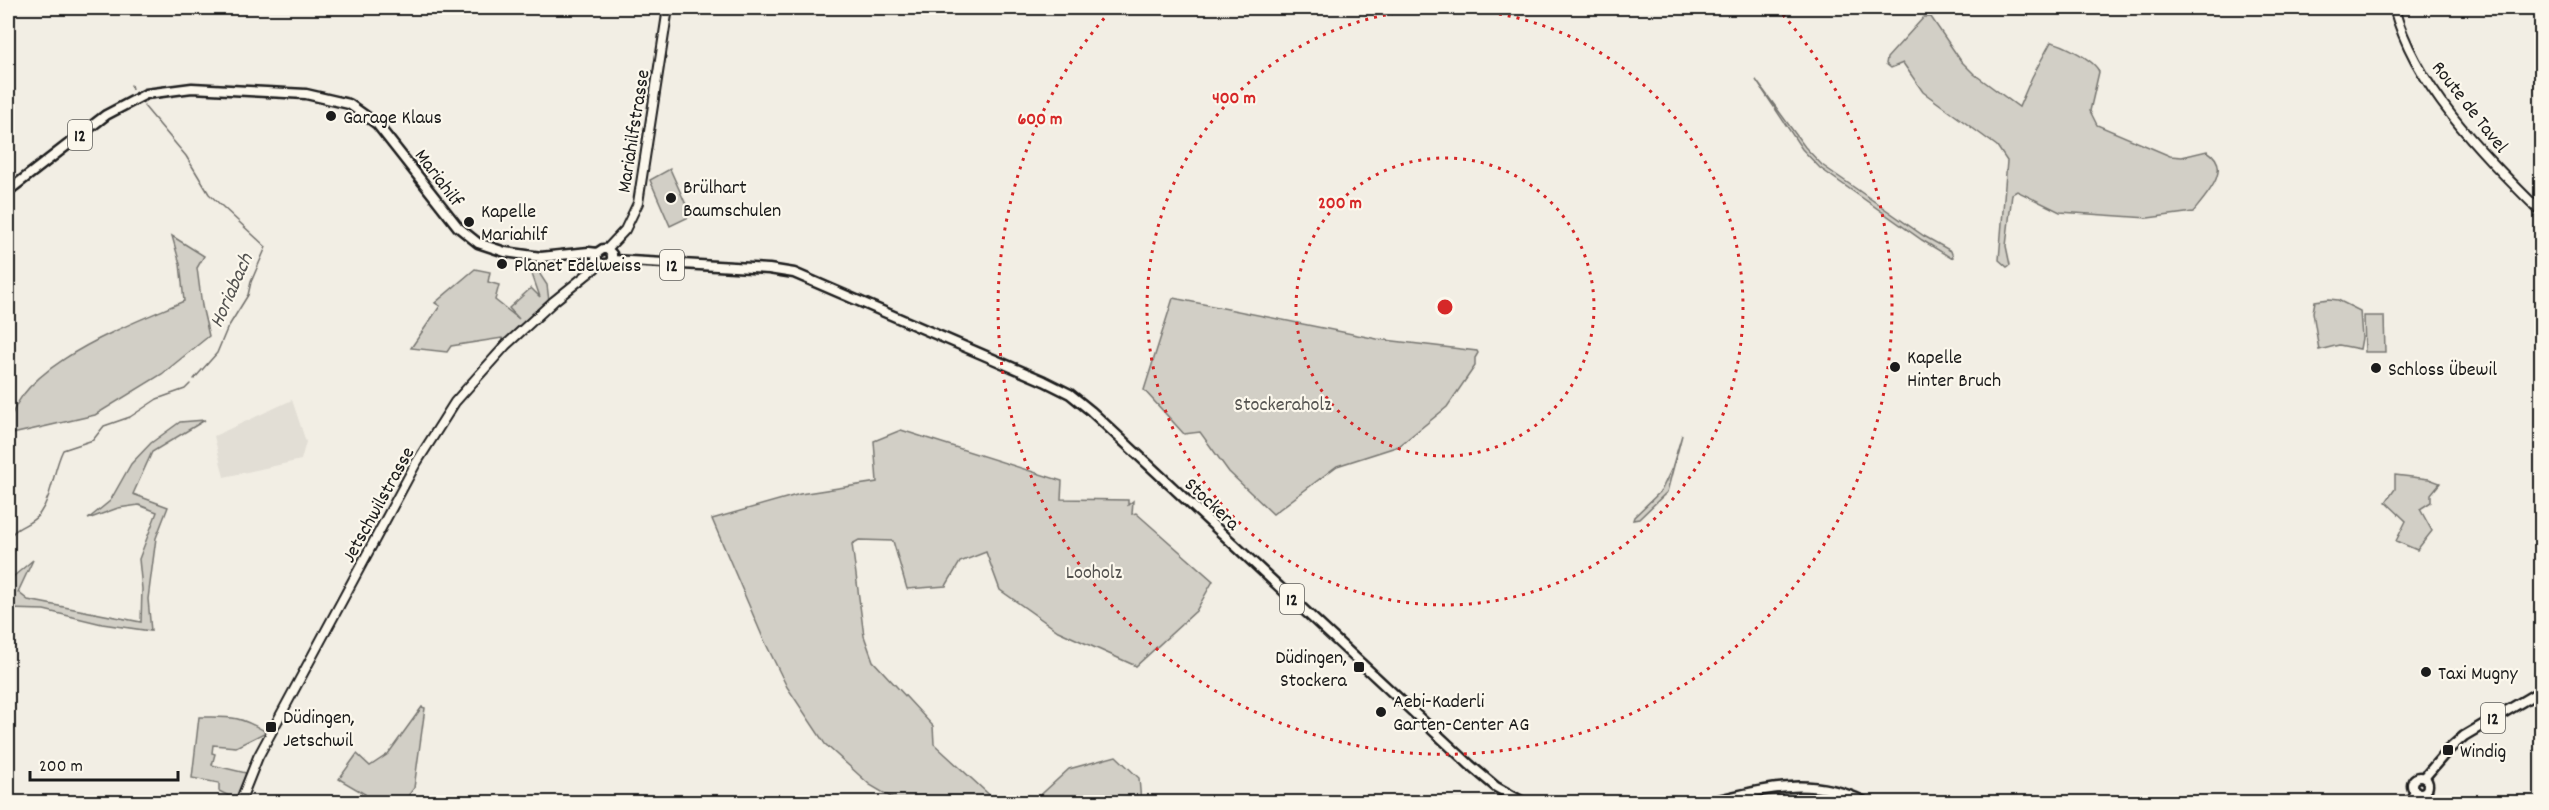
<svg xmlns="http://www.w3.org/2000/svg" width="2549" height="810" font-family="Dekko,sans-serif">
	<rect width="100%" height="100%" fill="#f2eee4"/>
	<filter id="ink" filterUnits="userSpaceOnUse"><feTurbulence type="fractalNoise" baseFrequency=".0167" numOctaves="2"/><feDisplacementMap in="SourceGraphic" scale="12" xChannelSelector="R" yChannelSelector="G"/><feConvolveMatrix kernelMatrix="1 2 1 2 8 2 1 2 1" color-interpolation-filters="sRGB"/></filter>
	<g filter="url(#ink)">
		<polygon fill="#e2ded5" points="292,400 306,442 301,460 224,477 214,436"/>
		<g fill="#d2cfc6" stroke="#777671" stroke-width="1.5">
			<path d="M 1924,17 L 1931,17 L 1961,61 L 1974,74 L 2019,107 L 2032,77 L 2051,42 C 2063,44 2096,61 2099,72 L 2090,111 L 2097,125 L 2170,156 L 2182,157 L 2207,151 C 2234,167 2206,196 2193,212 L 2148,218 L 2060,212 L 2017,191 L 2012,194 L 2006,246 L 2010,265 L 2007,267 L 1999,260 L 2007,161 L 1997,146 L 1923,92 L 1903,63 L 1891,68 L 1886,64 L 1887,58 Z"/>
			<polygon points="1756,80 1805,147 1822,165 1924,236 1951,251 1953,257 1951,258 1922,240 1820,168 1802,149"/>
			<polygon points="670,169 691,216 670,226 650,180"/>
			<path d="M 172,236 L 204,256 L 197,268 L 202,306 L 209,336 L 162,374 L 95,415 L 8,435 C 7,368 132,324 184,301 L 180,264 Z"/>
			<polygon points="534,267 536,268 547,285 549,301 505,343 502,338 451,346 447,352 411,348 440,306 435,303 475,269 490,272 488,282 499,285 495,300 519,319 509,308 531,288 540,297 532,274"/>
			<polygon points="1173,298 1377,339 1477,351 1478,353 1475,358 1475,366 1447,407 1399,446 1337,466 1273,514 1229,472 1200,432 1184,434 1144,390"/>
			<polygon points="2329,299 2338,300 2360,311 2362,338 2360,349 2339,345 2319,350 2313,312 2315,301"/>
			<polygon points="2364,316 2384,316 2385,352 2365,352"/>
			<polygon points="205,420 152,452 133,494 168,507 156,538 148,599 151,631 102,624 44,610 8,609 8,581 33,560 18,592 28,600 141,622 142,589 139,559 157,512 139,505 118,508 88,519 110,501 131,464 151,443 180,422"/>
			<polygon points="901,430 1062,481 1061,499 1128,500 1128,505 1133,501 1132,514 1136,513 1213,581 1196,611 1136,666 1058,631 1000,590 986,552 960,562 946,586 907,589 893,541 859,540 852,544 864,636 873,661 933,726 934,744 997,802 899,802 870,785 825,744 787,687 763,638 712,519 800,494 877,482 874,441"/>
			<polygon points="1682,435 1667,492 1639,519 1633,520 1634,517 1661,491 1672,468"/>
			<polygon points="2395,475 2429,479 2440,483 2431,494 2431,502 2420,509 2432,531 2417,550 2396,541 2406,521 2386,502 2395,489"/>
			<polygon points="422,707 425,708 414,788 405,800 400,798 397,802 367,802 363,800 365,794 339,779 357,754 370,766 388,754"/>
			<path d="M 199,717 C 231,717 238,715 266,732 L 236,747 L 213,745 L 212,753 L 215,754 L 212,765 L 246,773 L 238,796 L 233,798 L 219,791 L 219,783 L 192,778 Z"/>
			<polygon points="1116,756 1139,778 1141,802 1033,802 1069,769"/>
			<polygon points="1778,789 1816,789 1860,802 1731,802"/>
		</g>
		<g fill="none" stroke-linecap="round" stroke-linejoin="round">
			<g stroke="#716f6b" stroke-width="1.5">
				<polyline points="131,85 132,89"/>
				<polyline points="144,106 186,156 209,194 266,247 251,282 248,295 227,329 217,353 194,379"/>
				<path d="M 8,539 C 15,526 31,526 40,513 C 53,494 53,470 63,450 L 93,440 L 104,426 L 130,417 L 157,399 L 185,389 L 190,384"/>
			</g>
			<g stroke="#1c1c1c" stroke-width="12">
				<g id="secondary">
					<path d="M 2394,8 C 2416,89 2484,155 2542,213"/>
					<polyline points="607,249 625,230 638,203 668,8"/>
					<polyline points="240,802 258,757 415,465 455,402 506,345 554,301 600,264"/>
				</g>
			</g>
			<g stroke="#1c1c1c" stroke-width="13">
				<g id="primary">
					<polyline points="8,191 106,115 146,94 192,88 306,94 349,104 377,124 458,227 478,243 505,252 541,257 589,252 597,253"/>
					<polyline points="597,253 596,259 600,264 608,264 612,260"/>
					<polyline points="597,253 603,249 607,249 612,254 612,260"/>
					<polyline points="612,260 769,269 794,273 1044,381 1070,394 1091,411 1470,765 1496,787 1523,802"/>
					<circle cx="2420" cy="785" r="8"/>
					<polyline points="2424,778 2448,750 2464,736 2542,690"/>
					<path d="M 1710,802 C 1766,789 1810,775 1865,802"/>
					<polyline points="2409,802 2416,791"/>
				</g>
			</g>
			<use href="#secondary" stroke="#fbf7ec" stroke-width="8"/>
			<use href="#primary" stroke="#fbf7ec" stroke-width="8"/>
		</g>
	</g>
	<g fill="none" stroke="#d62828" stroke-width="3" stroke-dasharray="3 6">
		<circle cx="1445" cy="307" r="149"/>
		<circle cx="1445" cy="307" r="298"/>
		<path d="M1777 8A447 447 0 1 1 1113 8"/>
	</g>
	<g fill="#1c1c1c" stroke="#fbf7ec" stroke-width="2">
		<circle cx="331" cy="116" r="6"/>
		<circle cx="671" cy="198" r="6"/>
		<circle cx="469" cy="222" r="6"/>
		<circle cx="502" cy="264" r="6"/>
		<circle cx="1895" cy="367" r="6"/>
		<circle cx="2376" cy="368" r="6"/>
		<rect x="1353" y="661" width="12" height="12" rx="3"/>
		<circle cx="2426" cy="672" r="6"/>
		<circle cx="1381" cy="712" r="6"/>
		<rect x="265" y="721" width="12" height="12" rx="3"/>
		<rect x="2442" y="744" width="12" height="12" rx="3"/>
	</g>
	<g text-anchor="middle" stroke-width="4.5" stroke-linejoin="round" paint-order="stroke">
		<g fill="#fbf7ec" stroke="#5f5e5a" stroke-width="1.5">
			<rect x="68" y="120" width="24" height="30" rx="4.5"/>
			<rect x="660" y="250" width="24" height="30" rx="4.5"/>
			<rect x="1280" y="584" width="24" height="30" rx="4.5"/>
			<rect x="2481" y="703" width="24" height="30" rx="4.5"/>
		</g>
		<g font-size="18" font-weight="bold" fill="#1c1c1c">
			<text x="80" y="141">12</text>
			<text x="672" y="271">12</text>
			<text x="1292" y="605">12</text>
			<text x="2493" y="724">12</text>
		</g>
		<g font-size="20" fill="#1c1c1c" stroke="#fbf7ec">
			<text transform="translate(2471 106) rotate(52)" y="7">Route de Tavel</text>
			<text transform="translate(632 131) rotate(-81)" y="7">Mariahilfstrasse</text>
			<text transform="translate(440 177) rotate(53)" y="7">Mariahilf</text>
			<text transform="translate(1213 503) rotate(43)" y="7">Stockera</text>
			<text transform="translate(377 504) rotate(-61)" y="7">Jetschwilstrasse</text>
		</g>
		<g font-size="20" fill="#1c1c1c" stroke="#fbf7ec" text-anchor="start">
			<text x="343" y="123">Garage Klaus</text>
			<text x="683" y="193">Brülhart<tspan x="683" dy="23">Baumschulen</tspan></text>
			<text x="481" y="217">Kapelle<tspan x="481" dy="23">Mariahilf</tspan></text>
			<text x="514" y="271">Planet Edelweiss</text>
			<text x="1907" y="363">Kapelle<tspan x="1907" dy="23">Hinter Bruch</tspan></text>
			<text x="2388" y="375">Schloss Übewil</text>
			<text x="1347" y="663" text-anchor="end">Düdingen,<tspan x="1347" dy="23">Stockera</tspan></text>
			<text x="2438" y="679">Taxi Mugny</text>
			<text x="1393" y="707">Aebi-Kaderli<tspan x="1393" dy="23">Garten-Center AG</tspan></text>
			<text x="283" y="723">Düdingen,<tspan x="283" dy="23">Jetschwil</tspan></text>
			<text x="2460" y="757">Windig</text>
		</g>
		<g font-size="20" fill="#53524f" stroke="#fbf7ec">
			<text x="1283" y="410">Stockeraholz</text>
			<text x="1094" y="578">Looholz</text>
		</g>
		<g font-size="21" font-style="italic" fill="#545351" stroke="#fbf7ec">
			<text transform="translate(230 290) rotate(-66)" y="7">Horiabach</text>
		</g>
	</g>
	<circle cx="1445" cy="307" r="9" fill="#d62828" stroke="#fbf7ec" stroke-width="3"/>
	<g font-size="18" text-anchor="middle" font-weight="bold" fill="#d62828" stroke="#fbf7ec" stroke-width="4.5" stroke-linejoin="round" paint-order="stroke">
		<text x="1234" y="103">400 m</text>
		<text x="1040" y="124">600 m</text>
		<text x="1340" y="208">200 m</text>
	</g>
	<rect width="2549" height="810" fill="none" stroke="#fbf7ec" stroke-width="30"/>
	<rect x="15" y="15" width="2519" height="780" fill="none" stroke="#1c1c1c" stroke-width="2" filter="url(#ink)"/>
	<path d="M30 771v9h148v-9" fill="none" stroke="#1c1c1c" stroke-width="3"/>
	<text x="39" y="771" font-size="18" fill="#1c1c1c" stroke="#fbf7ec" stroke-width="4.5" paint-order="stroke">200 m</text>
</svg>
